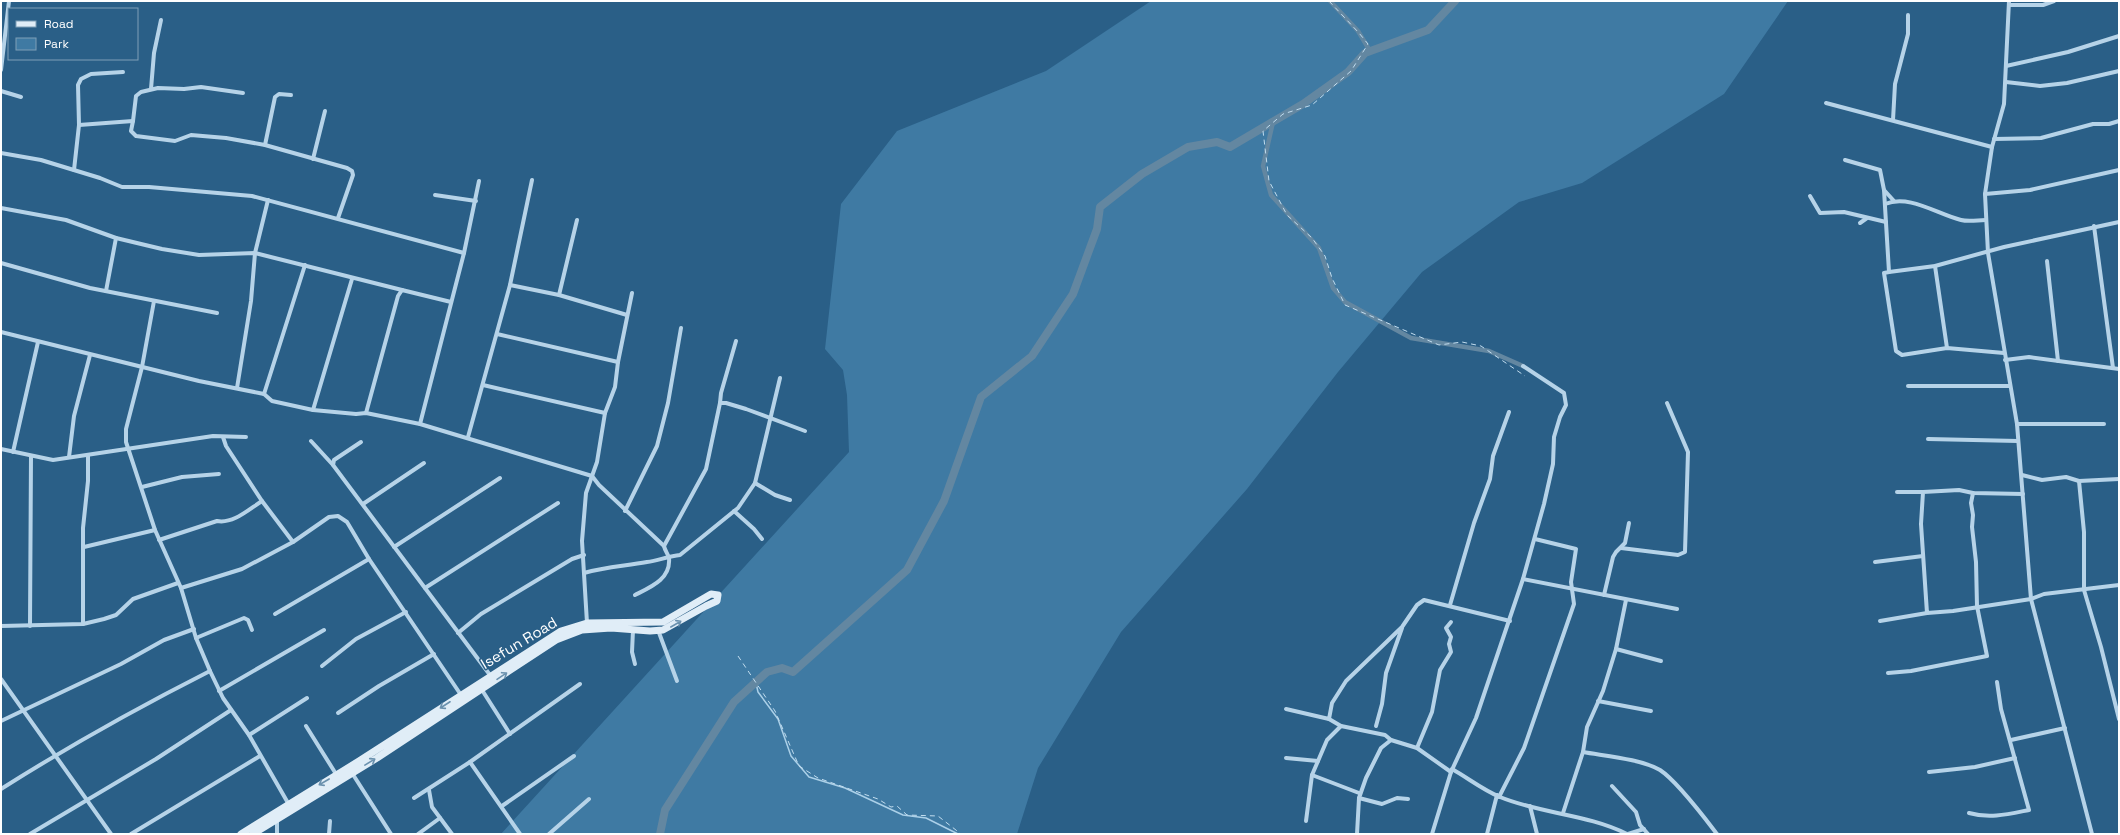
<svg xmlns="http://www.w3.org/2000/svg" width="2120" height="835" font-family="'Space Grotesk',sans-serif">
	<rect width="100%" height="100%" fill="#2a5f87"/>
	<polygon fill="#3f7aa3" points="1151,1 1788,1 1724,94 1582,183 1519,202 1422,272 1338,372 1247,489 1121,632 1038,768 1017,834 501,834 849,452 847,395 843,370 825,349 841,204 897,131 1046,71"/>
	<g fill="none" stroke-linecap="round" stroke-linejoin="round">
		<polyline stroke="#abd0e8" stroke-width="1.5" points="756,683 758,692 778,719 791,756 809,777 845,788 903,815 926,818 958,834"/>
		<g stroke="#6387a1" stroke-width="4.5">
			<polyline points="1330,1 1358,31 1370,51"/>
			<polyline points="1273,122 1263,166 1271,195 1319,248 1333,288 1345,302 1411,338 1489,351 1523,366"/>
		</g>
		<polyline stroke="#6387a1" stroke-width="8" points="660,834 665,810 734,702 767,672 782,668 793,672 907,570 944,501 981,397 1032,356 1073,294 1097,229 1100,207 1142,174 1188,147 1217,142 1230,147 1303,104 1348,72 1365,53 1428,30 1455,1"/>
		<g stroke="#c2ddef" stroke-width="1" stroke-dasharray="5 4" stroke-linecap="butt">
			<polyline points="1329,1 1359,33 1368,44 1351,71 1312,105 1283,114 1263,131 1269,181 1287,215 1312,238 1325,256 1332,278 1345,305 1439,345 1462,342 1481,346 1525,376"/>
			<polyline points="738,656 775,711 799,766 818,778 878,799 891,807 897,806 907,815 938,816 961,834"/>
		</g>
		<g stroke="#b6d3e8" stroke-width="4">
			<polyline points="2009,1 2004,104 1992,147 1985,194 1988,253 2017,424 2031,599 2092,834"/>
			<polyline points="2009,5 2043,5 2054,1"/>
			<polyline points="2006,66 2068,52 2119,36"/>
			<polyline points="1,70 9,1"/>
			<polyline points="2006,82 2040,86 2067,83 2119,71"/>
			<polyline points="151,89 154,53 161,20"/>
			<polyline points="1,91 21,97"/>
			<polyline points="1826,103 1992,147"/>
			<polyline points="1893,120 1895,84 1908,34 1908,15"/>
			<polyline points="133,121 136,96 141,92 158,88 184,89 201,87 243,93"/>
			<polyline points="79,125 133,121 131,131 136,136 175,141 191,135 226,138 265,145 347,168 352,171 353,175 338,218"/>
			<polyline points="1994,139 2041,138 2093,124 2109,124 2119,121"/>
			<polyline points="265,145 275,97 279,94 291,95"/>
			<polyline points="1,153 41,160 100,178 122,187 149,187 252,196 464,253"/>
			<polyline points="313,159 325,111"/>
			<polyline points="1845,160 1880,170 1884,190 1894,201"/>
			<polyline points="74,170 79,125 78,85 81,79 91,74 123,72"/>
			<polyline points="1884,190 1889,272 1884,273 1896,351 1902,355 1947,348 2004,353"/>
			<polyline points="1985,194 2030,190 2119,170"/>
			<polyline points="435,195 476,201"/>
			<polyline points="1810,196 1820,213 1844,212 1886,222"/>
			<path d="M 1885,204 C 1909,194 1937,214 1961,220 C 1969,222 1978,220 1986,220"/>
			<polyline points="1,208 66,220 116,238 106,291"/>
			<polyline points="1860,223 1867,218"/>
			<polyline points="2094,226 2113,368"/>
			<polyline points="116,238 162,249 199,255 255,253 402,290"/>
			<polyline points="2047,261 2058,361"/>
			<polyline points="1,263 90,288 217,313"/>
			<polyline points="1935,266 1947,348"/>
			<polyline points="1889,272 1935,266 2004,247 2119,222"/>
			<polyline points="510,285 559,295 627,315"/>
			<polyline points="559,295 577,220"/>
			<polyline points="154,301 142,367 126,429 126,442 155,530 181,588 196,638 210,671 223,698 249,735 288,803"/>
			<polyline points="1,332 199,381 264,394 272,401 313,410 356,414 366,413 420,424 592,476 599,485 664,546"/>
			<polyline points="497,334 618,362"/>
			<polyline points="2005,360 2029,357 2119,369"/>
			<polyline points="483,385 605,413"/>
			<polyline points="1908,386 2010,386"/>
			<polyline points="237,388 251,301 255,253 268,200"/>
			<polyline points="264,394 305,265"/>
			<polyline points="720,403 726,403 746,409 805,431"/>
			<polyline points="313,410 352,279"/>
			<polyline points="366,413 398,296 402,290 451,302"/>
			<polyline points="420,424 464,253 479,181"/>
			<polyline points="2017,424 2104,424"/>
			<polyline points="223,437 226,446 262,501 293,542"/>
			<polyline points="468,437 510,285 532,180"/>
			<polyline points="1928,439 2018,441"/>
			<polyline points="311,441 333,465 490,675"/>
			<polyline points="1,449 53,460 213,436 246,437"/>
			<polyline points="13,452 38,342"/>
			<polyline points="69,457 74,416 90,355"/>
			<polyline points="333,465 334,460 361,442"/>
			<polyline points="2022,475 2042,480 2066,477 2079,481 2119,479"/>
			<polyline points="2079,481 2084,532 2084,590 2101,647 2119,719"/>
			<polyline points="755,483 775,495 790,500"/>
			<polyline points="142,487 182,477 219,474"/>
			<polyline points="1897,492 1923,492"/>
			<polyline points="2023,494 1973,493 1959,490 1923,492 1921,524 1927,613 1953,611 2031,599 2044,594 2119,585"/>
			<polyline points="363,504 424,463"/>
			<polyline points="625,511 657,446 668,403 681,328"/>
			<polyline points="734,511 754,529 762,539"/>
			<path d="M 159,540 L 217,521 C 233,524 248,510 262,501"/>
			<polyline points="84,547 155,530"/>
			<polyline points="394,547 500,478"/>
			<polyline points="1621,548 1678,555 1685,552 1688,452 1667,403"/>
			<polyline points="1875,562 1923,556"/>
			<path d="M 584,573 C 605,567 625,566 647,562 C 658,561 668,556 680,555 L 738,508 L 755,483 L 780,378"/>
			<polyline points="1523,579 1677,609"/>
			<polyline points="181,588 242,569 293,542 329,517 338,516 347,522 369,559 461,695"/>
			<polyline points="425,588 558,503"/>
			<path d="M 635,595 C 651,587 671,579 669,558 C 668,554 665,551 664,546 L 706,469 L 720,403 L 721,393 L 736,341"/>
			<polyline points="1604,595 1613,557 1616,552 1625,543 1629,523"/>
			<polyline points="1626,600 1616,649 1661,661"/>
			<polyline points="1450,605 1474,523 1490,479 1493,456 1509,412"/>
			<polyline points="275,614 369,559"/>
			<polyline points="1880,621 1927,613"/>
			<polyline points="587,623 582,541 586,493 597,462 605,413 615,387 618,362 632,293"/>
			<polyline points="83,624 83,528 88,481 88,455"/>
			<polyline points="1,626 83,624 104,619 116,615 133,599 178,583"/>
			<polyline points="30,626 31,456"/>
			<polyline points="633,630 632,652 635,664"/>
			<polyline points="658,630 677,681"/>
			<polyline points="458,633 481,614 572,559 584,555"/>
			<polyline points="196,638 244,618 248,620 252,630"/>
			<polyline points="322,666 356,639 406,612"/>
			<polyline points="1888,673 1911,671 1987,656 1977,606 1976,562 1972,527 1973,515 1971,503 1973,493"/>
			<polyline points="1,679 111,834"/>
			<polyline points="482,690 510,734"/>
			<polyline points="219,691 324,630"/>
			<polyline points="1598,701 1651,711"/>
			<polyline points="1286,709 1329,719 1332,703 1346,681 1402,627 1417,605 1424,600 1510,621"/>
			<polyline points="338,713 379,686 434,654"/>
			<polyline points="1329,719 1341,726 1385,735 1391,740 1417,748 1451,772"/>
			<polyline points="1,721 121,664 164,640 194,629"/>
			<polyline points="306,726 336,774"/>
			<polyline points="1341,726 1327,740 1312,775 1359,793"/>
			<polyline points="1376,726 1382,704 1386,673 1402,628"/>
			<polyline points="249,735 307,698"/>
			<polyline points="1391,740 1381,748 1366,778 1359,798 1382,804 1397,798 1408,799"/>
			<polyline points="2011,740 2065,728"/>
			<polyline points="1417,748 1432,712 1440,670 1451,652 1449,644 1451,637 1446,628 1451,622"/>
			<path d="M 1583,752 C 1605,756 1641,759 1660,770 C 1677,781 1704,817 1717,834"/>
			<polyline points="1286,758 1318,761"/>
			<polyline points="470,762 520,834"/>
			<path d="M 1452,769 C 1468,778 1483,790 1500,797 C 1541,814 1587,814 1627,834"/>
			<polyline points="1929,772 1975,767 2015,758"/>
			<polyline points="352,773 391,834"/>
			<polyline points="1612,786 1636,812 1640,825 1648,834"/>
			<path d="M 1,789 C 69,746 139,707 210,671"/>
			<polyline points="429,790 432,807 452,834"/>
			<polyline points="1499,797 1524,748 1574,604 1571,582 1576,549 1535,539"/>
			<polyline points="414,798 470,762 580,684"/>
			<polyline points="502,806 574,756"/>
			<polyline points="1530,806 1537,834"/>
			<polyline points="1563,813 1583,752 1587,727 1603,691 1616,649"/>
			<path d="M 1969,813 C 1990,819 2009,814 2029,810 L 2001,709 L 1997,682"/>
			<polyline points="277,819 277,834"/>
			<polyline points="1306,821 1312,775"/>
			<polyline points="30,834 156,759 231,710"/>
			<polyline points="131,834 260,756"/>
			<polyline points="329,834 330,821"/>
			<polyline points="418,834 440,818"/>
			<polyline points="549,834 589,799"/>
			<polyline points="1357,834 1359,798"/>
			<polyline points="1432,834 1451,772 1476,718 1523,579 1544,504 1553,464 1554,437 1560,417 1566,405 1564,393 1523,366"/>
			<polyline points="1487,834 1497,795"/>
			<polyline points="1628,834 1644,829"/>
		</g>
		<polyline stroke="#e0edf7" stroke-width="7" points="241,834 359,761 561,631 587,623 663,622 711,594 718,595 717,601 706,606 663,630 650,631 611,628 582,630 556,640 377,758 253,834"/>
	</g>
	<defs><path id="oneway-shaft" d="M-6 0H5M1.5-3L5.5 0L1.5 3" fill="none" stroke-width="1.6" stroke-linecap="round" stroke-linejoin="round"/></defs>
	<g stroke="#6a91ae">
		<use href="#oneway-shaft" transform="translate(676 624) rotate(-30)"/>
		<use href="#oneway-shaft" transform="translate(502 676) rotate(-34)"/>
		<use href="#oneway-shaft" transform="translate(445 705) rotate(147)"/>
		<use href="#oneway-shaft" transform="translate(370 762) rotate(-31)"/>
		<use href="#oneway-shaft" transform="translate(324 782) rotate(150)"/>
	</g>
	<g text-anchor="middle" stroke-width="3" stroke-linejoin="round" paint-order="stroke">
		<g font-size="15" fill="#fff" stroke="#2a5f87">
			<text transform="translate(519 643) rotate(-31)" y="5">Isefun Road</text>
		</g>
	</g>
	<rect width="2120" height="835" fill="none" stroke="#ffffff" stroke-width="4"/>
	<rect x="8" y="8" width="130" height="52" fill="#2a5f87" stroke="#7f9fb7"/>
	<rect x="16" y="21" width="20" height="6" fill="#e0edf7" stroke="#7f9fb7"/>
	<text x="44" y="28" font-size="12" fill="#ffffff">Road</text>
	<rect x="16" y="38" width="20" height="12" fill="#3f7aa3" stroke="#7f9fb7"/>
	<text x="44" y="48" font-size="12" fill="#ffffff">Park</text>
</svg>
